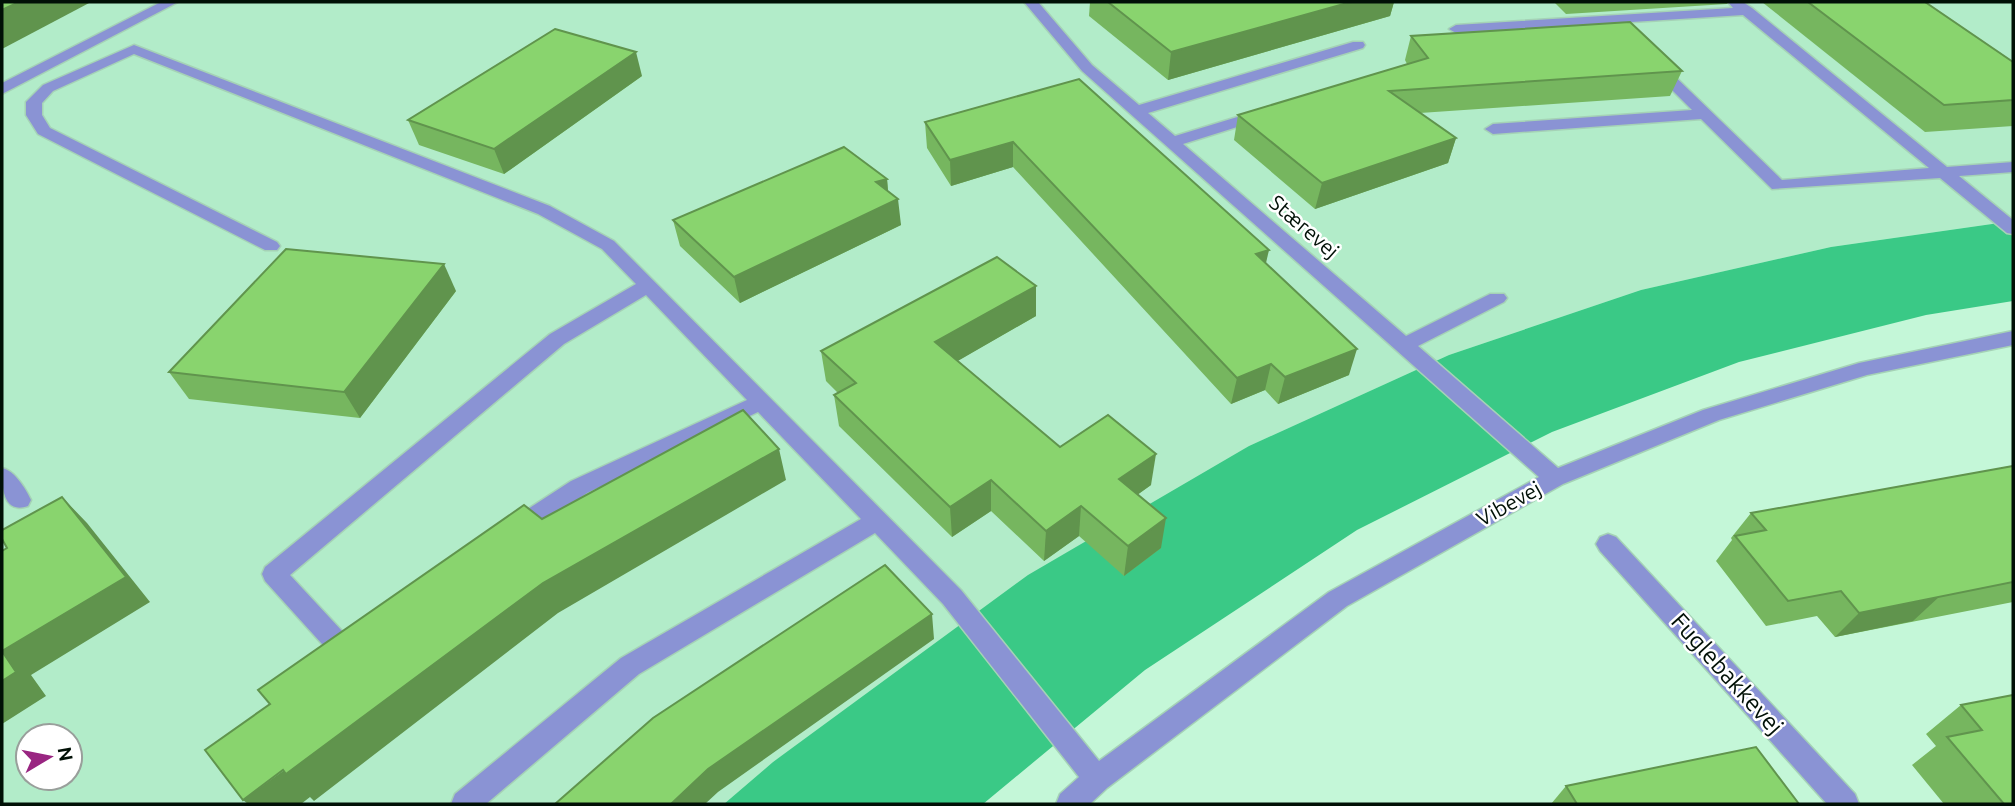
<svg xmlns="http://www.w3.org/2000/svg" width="2015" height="806" font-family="Ubuntu,sans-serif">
	<rect width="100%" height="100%" fill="#c4f7d8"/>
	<path fill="#b2ecc9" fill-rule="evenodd" d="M 2,2 L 2013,2 L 2013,221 L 1831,247 L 1641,290 L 1449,355 L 1249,446 L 773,762 L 724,804 L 2,804 ZM 28,736 L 70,736 L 70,778 L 28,778 Z"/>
	<polygon fill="#3ac986" points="2013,221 2013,301 1926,315 1739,362 1552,432 1357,530 1145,670 983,804 724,804 773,762 1028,575 1249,446 1449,355 1641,290 1831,247"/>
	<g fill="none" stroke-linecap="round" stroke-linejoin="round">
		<g stroke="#a5d2b6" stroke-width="3">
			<g id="minor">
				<polygon points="161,2 178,2 2,94 2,83"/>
				<polygon points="1024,2 1038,2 1092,65 1139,105 1353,42 1363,42 1365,45 1363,48 1148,113 1175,136 1257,111 1269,111 1271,114 1269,117 1183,144 1406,336 1490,294 1504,294 1507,298 1504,302 1418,346 1558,468 1703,410 1859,363 2013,331 2013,345 1867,375 1719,420 1563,484 1347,606 1107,788 1090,804 1056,804 1060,794 1079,777 943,604 875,533 639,674 486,804 451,804 455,794 621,658 861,519 758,412 587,493 521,538 513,540 505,538 501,531 505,524 571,481 747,400 646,295 564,344 290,575 343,632 353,628 362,631 366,639 362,647 341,658 332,655 265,581 262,574 265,567 550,334 636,284 602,249 538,214 134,54 53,91 42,103 42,115 50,128 277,242 280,246 277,250 265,250 38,134 26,115 26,102 43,85 134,45 550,206 614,241 961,590 1099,761 1329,592 1539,477 1082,71"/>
				<polygon points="1728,2 1743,2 1752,8 1947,167 2013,162 2013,172 1959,176 2013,220 2013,234 2007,233 1940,178 1772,189 1701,119 1493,134 1485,129 1493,124 1692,110 1650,68 1648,65 1655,61 1660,62 1782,180 1929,168 1743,15 1456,33 1449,29 1456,25 1733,8"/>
				<path d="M 2,468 C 15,471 25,488 31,500 L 28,506 C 2,515 2,485 2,468 Z"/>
				<polygon points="1608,534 1616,537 1855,794 1859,804 1827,804 1600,551 1596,544 1600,537"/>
			</g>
		</g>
		<use href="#minor" fill="#8a93d4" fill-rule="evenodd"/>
	</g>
	<g fill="#76b65f">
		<polygon points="1090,2 1394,2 1390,16 1168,80 1089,16"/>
		<polygon points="1554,2 1728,2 1727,4 1566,14"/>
		<polygon points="1762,2 1925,2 2013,62 2013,126 1925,132"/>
		<polygon points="1411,36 1682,71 1670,96 1420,113 1456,138 1448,163 1315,209 1234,140 1238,115 1407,64 1405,60"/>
		<polygon points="642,76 504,174 419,145 408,120"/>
		<polygon points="1079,79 1266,264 1349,375 1278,404 1265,390 1231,404 1013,167 951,186 927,148 925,122"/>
		<polygon points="887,179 888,191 901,225 740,303 680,246 673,220"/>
		<polygon points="1036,286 1036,316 957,361 1060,447 1151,485 1137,495 1161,548 1124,576 1079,536 1044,561 991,511 952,537 839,426 834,395 838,393 826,381 821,351"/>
		<polygon points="456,291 360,418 189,399 169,372"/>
		<polygon points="2013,466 2013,602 1835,637 1817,616 1766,626 1716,561 1732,540 1731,538 1751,513"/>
		<polygon points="2013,695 2013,804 1944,804 1912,765 1936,746 1926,734 1961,705"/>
		<polygon points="1566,786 1799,804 1551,804"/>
	</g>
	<g fill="#60944d">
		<polygon points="19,2 91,2 2,49 2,10"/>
		<polygon points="1351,2 1394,2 1390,16 1168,80 1171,52"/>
		<polygon points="636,52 642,76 504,174 494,149"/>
		<polygon points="1456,138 1448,163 1315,209 1322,183"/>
		<polygon points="1013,142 1013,167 951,186 950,160"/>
		<polygon points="887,179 889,203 898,199 901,225 740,303 734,277 876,182"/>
		<polygon points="1269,250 1263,276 1256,254"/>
		<polygon points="444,264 456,291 360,418 344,392"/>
		<polygon points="1036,286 1036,316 937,373 935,342"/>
		<polygon points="1357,349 1349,375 1278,404 1285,377"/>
		<polygon points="1271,364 1265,390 1231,404 1237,378"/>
		<polygon points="779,449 786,480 558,613 314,801 310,797 301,804 248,804 243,800 543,583"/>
		<polygon points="1156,454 1151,485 1116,510 1119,479"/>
		<polygon points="991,480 991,511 952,537 950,507"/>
		<polygon points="62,497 87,523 150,602 31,675 46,696 2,724 2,651"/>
		<polygon points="1081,506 1079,536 1044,561 1046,531"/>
		<polygon points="1166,518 1161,548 1124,576 1128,546"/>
		<polygon points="1940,596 1913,621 1835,637 1859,613"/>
		<polygon points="932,614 934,639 718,792 705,804 671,804 708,769"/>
	</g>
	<g fill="#89d46e" stroke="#60944d" stroke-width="2">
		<polygon points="2,2 19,2 2,10"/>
		<polygon points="1108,2 1351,2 1171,52"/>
		<polygon points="1808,2 1925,2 2013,62 2013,100 1944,105"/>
		<polygon points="1630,22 1682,71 1389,91 1456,138 1322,183 1238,115 1428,58 1411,36"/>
		<polygon points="555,29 636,52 494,149 408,120"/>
		<polygon points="1079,79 1269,250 1256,254 1357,349 1285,377 1271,364 1237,378 1013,142 950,160 925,122"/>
		<polygon points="844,147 887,179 876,182 898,199 734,277 673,220"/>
		<polygon points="286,249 444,264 344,392 169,372"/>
		<polygon points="997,257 1036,286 935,342 1060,447 1108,415 1156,454 1119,479 1166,518 1128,546 1081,506 1046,531 991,480 950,507 834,395 856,383 821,351"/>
		<polygon points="743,410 779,449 543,583 286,774 283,770 243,800 205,750 270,704 258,690 524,505 542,519"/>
		<polygon points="2013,466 2013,582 1859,613 1841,591 1788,601 1735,536 1766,530 1751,513"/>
		<polygon points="62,497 126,577 2,651 16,672 2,681 2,551 7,548 2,539 2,530"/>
		<polygon points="885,565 932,614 708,769 671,804 555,804 653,718"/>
		<polygon points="2013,695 2013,804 2004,804 1947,737 1982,730 1961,705"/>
		<polygon points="1756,747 1799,804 1577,804 1566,786"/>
	</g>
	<g text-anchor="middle" stroke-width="5" stroke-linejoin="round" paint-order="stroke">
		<g font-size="21" fill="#011006" stroke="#fff">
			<text transform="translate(1304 227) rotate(41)" y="7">Stærevej</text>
			<text transform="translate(1509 504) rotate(-29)" y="7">Vibevej</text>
		</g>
		<g font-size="24" fill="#011006" stroke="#fff">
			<text transform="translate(1727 674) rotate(48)" y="8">Fuglebakkevej</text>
		</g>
	</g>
	<rect width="2015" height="806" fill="none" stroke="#011006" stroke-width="7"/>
	<g transform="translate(49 757) rotate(80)"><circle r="33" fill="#ffffff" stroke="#999f9b" stroke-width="2"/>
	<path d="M0-5L12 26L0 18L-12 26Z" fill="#992581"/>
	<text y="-10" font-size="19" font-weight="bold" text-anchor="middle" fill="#011006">N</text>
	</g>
</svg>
